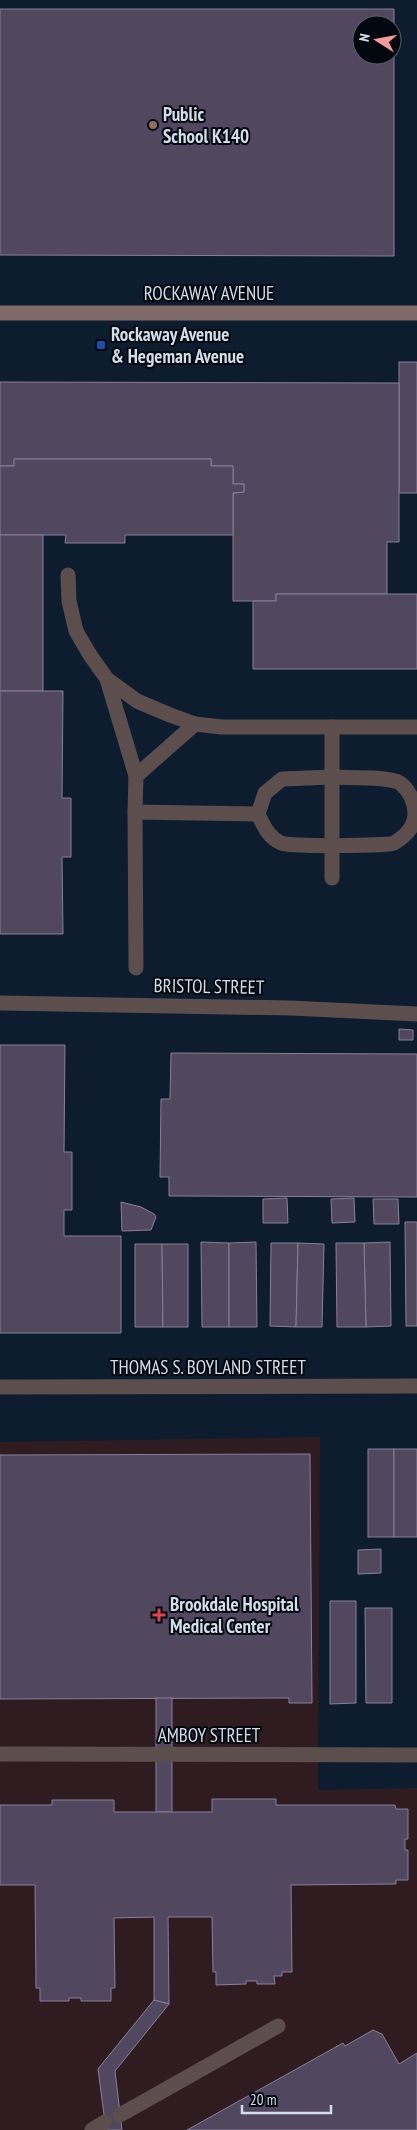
<svg xmlns="http://www.w3.org/2000/svg" width="417" height="2130" font-family="'PT Sans Narrow',sans-serif">
	<rect width="100%" height="100%" fill="#0d1c2e"/>
	<polygon fill="#2f1c20" points="320,1437 318,1790 417,1788 417,2130 0,2130 0,1442"/>
	<g fill="#51475f" stroke="#8a7f99" fill-rule="evenodd">
		<path d="M 0,9 L 394,9 L 394,256 L 0,255 ZM 362,25 L 392,25 L 392,55 L 362,55 Z"/>
		<rect x="399" y="362" width="18" height="131"/>
		<polygon points="0,382 399,383 399,542 387,542 387,594 276,594 276,601 233,601 233,493 244,492 244,484 233,484 233,466 211,466 211,459 14,459 14,466 0,466"/>
		<polygon points="14,459 211,459 211,466 233,466 233,484 244,484 244,492 233,493 233,535 125,535 125,543 65,543 66,535 0,535 0,466 14,466"/>
		<rect x="0" y="535" width="43" height="156"/>
		<polygon points="276,594 417,594 417,669 253,669 253,601 276,601"/>
		<polygon points="0,691 63,691 62,798 71,798 71,857 62,857 63,934 0,934"/>
		<polygon points="399,1029 413,1030 413,1040 399,1040"/>
		<polygon points="0,1045 65,1045 64,1152 72,1152 72,1210 64,1210 64,1236 121,1236 121,1333 0,1333"/>
		<polygon points="171,1053 417,1054 417,1197 169,1196 169,1177 160,1177 161,1099 170,1099"/>
		<polygon points="287,1198 288,1223 263,1223 263,1199"/>
		<polygon points="354,1198 355,1222 332,1223 331,1199"/>
		<polygon points="373,1199 398,1199 399,1224 374,1224"/>
		<polygon points="121,1202 141,1207 154,1214 156,1217 151,1230 122,1231"/>
		<polygon points="405,1222 417,1222 417,1326 406,1326"/>
		<polygon points="201,1242 229,1243 229,1327 202,1327"/>
		<polygon points="256,1242 257,1327 229,1327 229,1243"/>
		<polygon points="390,1242 391,1326 366,1327 364,1243"/>
		<polygon points="271,1243 298,1243 296,1327 270,1326"/>
		<polygon points="298,1243 324,1244 322,1327 296,1327"/>
		<polygon points="336,1243 364,1243 366,1327 337,1327"/>
		<polygon points="135,1244 162,1244 163,1327 135,1327"/>
		<polygon points="162,1244 188,1244 188,1327 163,1327"/>
		<rect x="368" y="1449" width="26" height="88"/>
		<rect x="394" y="1449" width="23" height="88"/>
		<polygon points="310,1454 312,1703 289,1703 289,1698 0,1699 0,1455"/>
		<polygon points="381,1549 381,1573 358,1574 358,1550"/>
		<polygon points="330,1601 356,1601 356,1703 330,1704"/>
		<polygon points="365,1608 392,1608 392,1703 366,1703"/>
		<rect x="156" y="1698" width="16" height="114"/>
		<polygon points="212,1799 276,1799 276,1805 395,1805 396,1809 408,1809 408,1839 405,1839 405,1850 408,1850 408,1880 396,1880 396,1884 291,1885 292,1972 282,1972 282,1976 274,1976 275,1984 257,1984 257,1981 246,1981 246,1984 216,1985 216,1972 213,1972 212,1917 168,1917 169,2004 154,2000 154,1917 114,1918 115,1988 111,1988 111,2001 81,2001 81,1998 69,1998 69,2001 40,2001 40,1988 36,1988 35,1885 0,1885 0,1805 52,1805 52,1800 114,1800 114,1812 212,1812"/>
		<polygon points="154,2000 169,2004 115,2071 122,2130 106,2130 98,2069"/>
		<polygon points="373,2030 382,2034 399,2064 417,2053 417,2130 187,2130 343,2043 345,2046"/>
	</g>
	<g fill="none" stroke-linecap="round" stroke-linejoin="round">
		<g stroke="#5c4e4c" stroke-width="15">
			<polyline points="68,575 69,601 76,631 90,655 107,679 137,701 170,715 195,724 222,727 417,727"/>
			<polyline points="107,679 136,776"/>
			<path d="M 332,777 C 346,778 389,776 400,783 C 409,790 415,802 415,813 C 415,827 406,836 394,843 C 388,846 287,847 281,843 C 268,837 264,826 258,814 L 265,793 L 282,779 Z"/>
			<polyline points="135,812 136,776 195,724"/>
			<polyline points="332,878 332,727"/>
			<polyline points="136,968 135,812 258,814"/>
			<polyline points="120,2115 278,2026"/>
			<polyline points="92,2130 105,2122"/>
		</g>
		<g stroke="#5c4e4c" stroke-width="15">
			<polyline points="0,1003 291,1008 417,1014"/>
			<polyline points="0,1387 417,1386"/>
			<polyline points="0,1754 417,1755"/>
		</g>
		<polyline stroke="#806a67" stroke-width="15" points="0,313 417,313"/>
	</g>
	<circle fill="#8d6e63" stroke="#03070e" stroke-width="2" cx="153" cy="125" r="5"/>
	<rect fill="#1a4fb4" stroke="#03070e" stroke-width="2" x="96" y="340" width="10" height="10" rx="2.5"/>
	<path fill="#e0444e" stroke="#03070e" stroke-width="2" d="M156.5 1607.5h5v5h5v5h-5v5h-5v-5h-5v-5h5z"/>
	<g text-anchor="middle" stroke-width="4" stroke-linejoin="round" paint-order="stroke">
		<g font-size="19" font-weight="bold" fill="#d3deea" stroke="#03070e" text-anchor="start">
			<text x="163" y="121">Public<tspan x="163" dy="22">School K140</tspan></text>
			<text x="111" y="341">Rockaway Avenue<tspan x="111" dy="22">&amp; Hegeman Avenue</tspan></text>
			<text x="170" y="1611">Brookdale Hospital<tspan x="170" dy="22">Medical Center</tspan></text>
		</g>
		<g font-size="19" fill="#d3deea" stroke="#03070e">
			<text x="209" y="300">ROCKAWAY AVENUE</text>
			<text transform="translate(209 986) rotate(1)" y="7">BRISTOL STREET</text>
			<text x="208" y="1374">THOMAS S. BOYLAND STREET</text>
			<text x="209" y="1742">AMBOY STREET</text>
		</g>
	</g>
	<g transform="translate(377 40) rotate(281)"><circle r="24" fill="#03070e" stroke="#565d66"/>
	<path d="M0-4L9 19L0 12L-9 19Z" fill="#f59b9b"/>
	<text y="-8" font-size="14" font-weight="bold" text-anchor="middle" fill="#d3deea">N</text>
	</g>
	<path d="M242 2105v8h89v-8" fill="none" stroke="#d3deea" stroke-width="2.5"/>
	<text x="250" y="2105" font-size="15" fill="#d3deea" stroke="#03070e" stroke-width="4" paint-order="stroke">20 m</text>
</svg>
